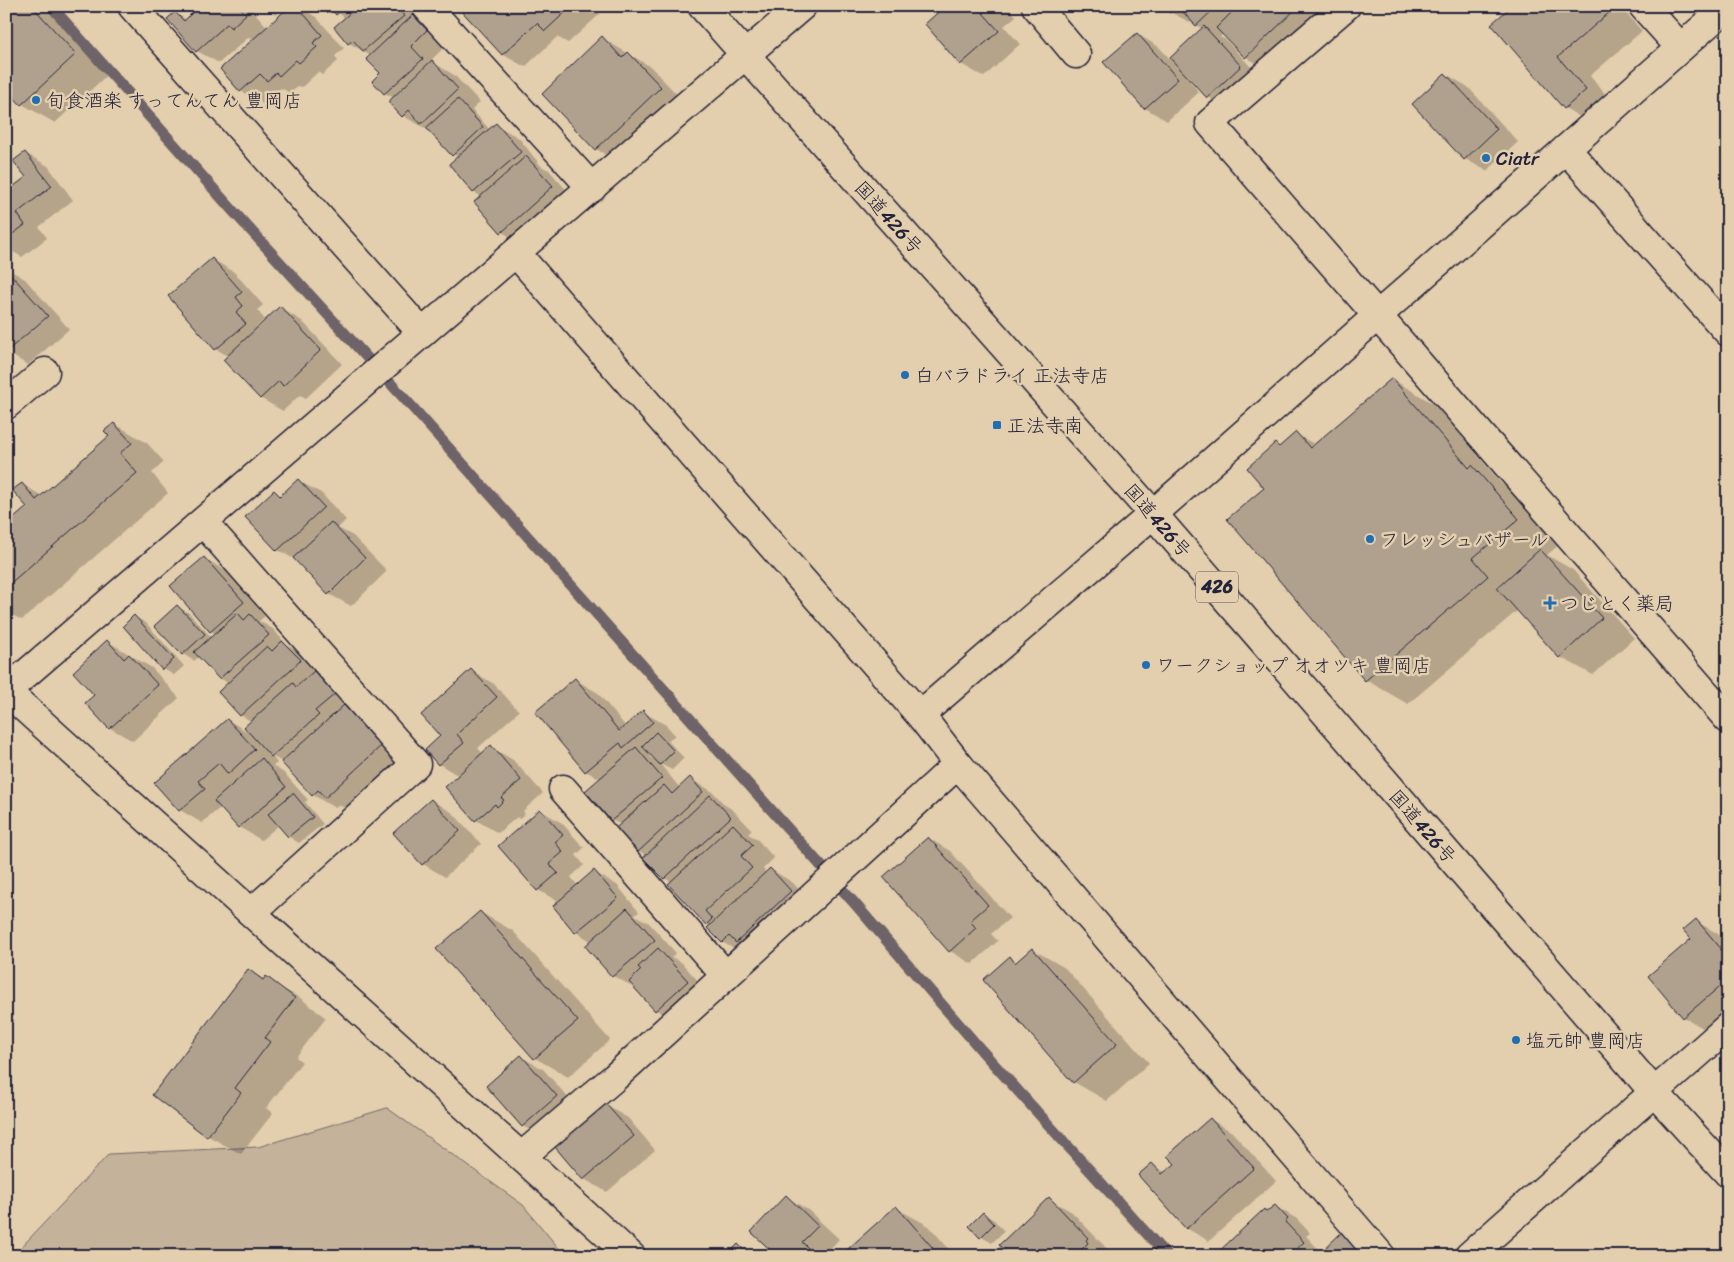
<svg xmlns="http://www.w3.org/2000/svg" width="1734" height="1262" font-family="Sriracha,'Klee One',sans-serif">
	<rect width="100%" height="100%" fill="#e3cead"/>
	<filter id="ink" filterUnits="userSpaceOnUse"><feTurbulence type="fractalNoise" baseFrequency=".02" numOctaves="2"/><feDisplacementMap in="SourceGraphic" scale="10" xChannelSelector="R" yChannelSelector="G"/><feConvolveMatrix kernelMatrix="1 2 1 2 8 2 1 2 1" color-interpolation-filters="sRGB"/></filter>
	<g filter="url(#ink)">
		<polygon fill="#c4b29a" stroke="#736a6a" points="387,1108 523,1205 565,1256 13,1256 109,1154 258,1147"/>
		<g fill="#0003" fill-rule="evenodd">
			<polygon points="6,6 46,6 108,74 55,123 22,104 6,87"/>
			<polygon points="191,6 249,6 268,28 292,6 297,6 316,17 344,48 335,56 338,61 322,75 318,72 302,87 299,86 290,93 281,88 263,104 241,91 254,40 249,37 219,63 197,51 175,13 187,20 195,12"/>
			<polygon points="261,6 286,6 276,15"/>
			<polygon points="330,6 405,6 416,19 435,30 448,44 432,59 437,65 454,75 480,102 472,110 490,130 496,125 519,138 541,166 549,170 575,200 524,245 502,232 482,197 474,192 451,164 458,158 427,127 425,128 403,116 394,98 385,93 374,81 381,73 371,56 349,43 346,19"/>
			<polygon points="458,6 594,6 600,14 568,43 557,37 525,67 502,54"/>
			<polygon points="947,6 1008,6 1016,16 1004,26 1020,44 984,77 961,64"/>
			<polygon points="1165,6 1325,6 1268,70 1246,57 1223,34 1220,37 1226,40 1262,79 1230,110 1208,97 1191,79 1189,80 1199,92 1167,121 1145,108 1137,34 1159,47 1170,59 1203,29 1170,12"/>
			<polygon points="1514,6 1620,6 1642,31 1590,76 1618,109 1597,127 1565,108 1493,24"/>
			<polygon points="602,38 651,67 682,100 618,162 596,149"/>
			<polygon points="1446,74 1468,87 1518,142 1487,171 1465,159"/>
			<polygon points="25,153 48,166 73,200 39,227 47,238 22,257 6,248 6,193 27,177"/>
			<path d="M 212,259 L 234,272 L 263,305 L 257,310 L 266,321 L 280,308 L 302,321 L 342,364 L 306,398 L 300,395 L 283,411 L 260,398 L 228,356 L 216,349 L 169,296 ZM 264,320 L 265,322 L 259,328 L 257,326 Z"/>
			<polygon points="6,268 25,279 69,329 28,365 6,352"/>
			<polygon points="6,372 10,377 6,380"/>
			<polygon points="1392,379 1434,404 1502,484 1514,491 1560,544 1547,555 1573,570 1634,638 1593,675 1560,657 1518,610 1408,704 1366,680 1229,520 1266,488 1276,445 1280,448 1296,434 1316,445"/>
			<polygon points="115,424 147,443 164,462 152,473 168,493 22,620 6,612 6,526 28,507 22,484 42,496 111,436"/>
			<polygon points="299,481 321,493 346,520 338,528 353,536 387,571 351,606 329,594 298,561 278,550 274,492 282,496"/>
			<polygon points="204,558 226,571 265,616 259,621 273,629 287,645 305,655 322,674 319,676 336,686 403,759 348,810 339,805 335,808 313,795 285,764 272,756 277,763 273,766 284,773 308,800 305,802 323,824 299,843 288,836 279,825 261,840 239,827 221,807 202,823 180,810 156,784 228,720 251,734 252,722 241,715 220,692 229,684 220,678 200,656 194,661 183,654 156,626 178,607 189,613 212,638 216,634 211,631"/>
			<polygon points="135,617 146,623 184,666 174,675 163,669"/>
			<polygon points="107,641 152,668 179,698 133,741 110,728 87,703 96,695"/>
			<polygon points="472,671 494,684 519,711 478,748 483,754 491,747 513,760 543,793 523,811 525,814 520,819 517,817 498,833 476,820 447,787 459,776 439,764 427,750 442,736"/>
			<path d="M 576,680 L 598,693 L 626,727 L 643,712 L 666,725 L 675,735 L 668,741 L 684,758 L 672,770 L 660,764 L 680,788 L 691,779 L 713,792 L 725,805 L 733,810 L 752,830 L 748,834 L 756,838 L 774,858 L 763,869 L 766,873 L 770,869 L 792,882 L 813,904 L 745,955 L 722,942 L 672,882 L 664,878 L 647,856 L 639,851 L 621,825 L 612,820 L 601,779 L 585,771 ZM 652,755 L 657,761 L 650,757 Z"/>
			<polygon points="431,800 453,813 481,844 445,877 423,864"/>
			<polygon points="540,810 562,823 584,848 576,855 584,865 571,877 578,886 594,872 617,885 639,912 635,915 649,923 676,953 671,957 681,962 710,994 679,1023 656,1010 636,988 613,976 591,941 576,932 554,906 559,902 538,890"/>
			<polygon points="928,838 950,851 1010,918 991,934 998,941 972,964 950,951"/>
			<polygon points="480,912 513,931 610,1040 568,1077 535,1058 438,950"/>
			<polygon points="1696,921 1718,934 1728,945 1728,1012 1706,1030 1684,1017"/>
			<polygon points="1032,949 1065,968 1149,1063 1107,1101 1074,1082 1010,958 1017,962"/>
			<polygon points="248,971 299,997 326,1018 296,1057 302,1062 266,1108 273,1113 241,1154 208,1136"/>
			<polygon points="521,1057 543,1069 578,1109 545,1139 523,1126 488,1086"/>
			<polygon points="605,1105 628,1118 655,1150 607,1192 584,1179 557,1147"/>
			<polygon points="1210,1119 1232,1132 1276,1181 1209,1241 1186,1228 1152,1164 1166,1173 1177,1164"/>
			<polygon points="786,1197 808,1210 839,1239 824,1256 778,1256"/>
			<polygon points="1049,1199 1072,1212 1109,1251 1110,1256 1011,1256"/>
			<polygon points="1275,1206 1297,1219 1310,1233 1306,1236 1322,1253 1343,1234 1365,1247 1373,1256 1215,1256 1264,1211 1267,1213"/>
			<polygon points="896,1208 929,1226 955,1256 842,1256"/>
			<polygon points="983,1214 994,1220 1004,1231 992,1243 981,1236"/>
			<polygon points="738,1245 756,1256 727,1256"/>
		</g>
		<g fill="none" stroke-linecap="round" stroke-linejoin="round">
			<polyline stroke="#6d6467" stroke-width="11" points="51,6 234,212 414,409 856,905 982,1051 1167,1256"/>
		</g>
		<g fill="#b0a18f" stroke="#22223b">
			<polygon points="6,6 32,6 76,54 21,105 6,89"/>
			<polygon points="239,6 246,14 231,28 227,24 196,52 167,19 175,12 184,21 193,12 189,6"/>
			<polygon points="290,6 297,6 322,35 313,43 317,47 299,63 296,60 279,76 276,73 267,81 260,74 240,92 220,69"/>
			<polygon points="329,6 346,6 336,15"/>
			<polygon points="358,6 396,6 404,16 363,51 353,40 348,44 334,27"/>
			<polygon points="457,6 572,6 545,31 537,23 502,55"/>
			<polygon points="945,6 990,6 983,13 999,31 960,65 925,24"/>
			<polygon points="1163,6 1177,6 1170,13"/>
			<polygon points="1189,6 1217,6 1196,26 1183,12"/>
			<polygon points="1238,6 1299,6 1245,58 1216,28"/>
			<polygon points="1512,6 1605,6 1610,12 1558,57 1586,90 1564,109 1491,24"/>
			<polygon points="413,15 427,30 411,46 423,59 384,94 372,81 380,73 366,59"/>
			<polygon points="1204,26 1241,66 1207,98 1170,58"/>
			<polygon points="1137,33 1178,79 1144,109 1103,62"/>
			<polygon points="602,36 622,58 628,52 661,87 595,150 542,94"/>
			<polygon points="432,60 458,89 421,124 409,110 402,117 388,102"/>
			<polygon points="1445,73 1497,129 1464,160 1412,104"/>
			<polygon points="458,99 483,127 452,156 426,128"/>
			<polygon points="496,123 521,152 473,193 449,164"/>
			<polygon points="25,152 52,186 17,213 25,225 6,239 6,192 26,177 13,161"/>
			<polygon points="526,156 553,186 501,233 474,202"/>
			<polygon points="212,258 242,292 236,297 243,306 236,312 246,324 215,350 168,296"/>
			<polygon points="6,269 48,316 6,352"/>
			<polygon points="280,306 321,350 283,386 279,381 260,399 223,360"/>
			<polygon points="1392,378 1469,468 1472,465 1519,519 1473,558 1488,576 1365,681 1227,519 1264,488 1247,468 1275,443 1279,447 1296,432 1310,448"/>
			<polygon points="114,423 132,443 120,453 137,473 6,587 6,525 27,507 12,490 22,483 36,500 109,436 104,431"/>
			<polygon points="298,479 324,507 277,551 245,517 274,490 280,496"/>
			<polygon points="331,522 365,558 328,595 293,558"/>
			<polygon points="1540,549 1602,618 1559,658 1497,588"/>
			<polygon points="204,557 244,602 210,632 170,586"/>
			<polygon points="177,605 205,634 182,655 154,626"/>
			<polygon points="238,613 244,620 250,614 269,635 219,679 194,652"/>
			<polygon points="134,615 174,659 162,670 123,626"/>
			<polygon points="107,640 124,659 129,654 158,685 109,729 85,703 94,695 73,672"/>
			<polygon points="282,641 301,660 240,716 218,692 267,646 272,651"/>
			<polygon points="471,669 497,697 457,734 464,743 438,765 425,750 440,736 421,715"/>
			<polygon points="314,671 335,694 315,711 319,715 271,757 244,727 293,683 296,687"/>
			<polygon points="575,678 619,731 643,710 653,722 623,748 620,743 585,772 535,712"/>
			<polygon points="344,705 381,746 325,798 318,790 312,796 281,762"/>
			<polygon points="227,719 255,749 228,774 219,763 198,781 205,789 179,811 154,783"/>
			<polygon points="656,732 674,751 660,765 642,746"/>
			<polygon points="491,745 521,780 501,798 504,800 497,807 495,804 475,821 445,787"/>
			<polygon points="636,747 662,778 611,821 585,791"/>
			<polygon points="262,758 286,787 238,828 214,801"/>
			<polygon points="690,777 703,792 638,852 616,828 664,785 672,794"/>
			<polygon points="293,793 313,817 288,837 268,814"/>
			<polygon points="710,795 731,817 664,879 643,858"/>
			<polygon points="431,799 460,831 422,865 393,833"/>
			<polygon points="540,809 563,835 555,842 563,852 549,864 558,873 537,891 498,846"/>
			<polygon points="733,824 753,845 741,856 752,868 705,911 712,919 706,925 668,884"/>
			<polygon points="928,837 988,905 970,921 976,928 949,952 883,877"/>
			<polygon points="770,868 791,891 736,943 729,936 722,943 707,928"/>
			<polygon points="594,870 618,898 575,933 553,906"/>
			<polygon points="627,908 655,940 612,977 585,946"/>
			<polygon points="480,911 578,1021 534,1059 436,949"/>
			<polygon points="1696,919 1728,957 1728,995 1719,987 1683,1018 1648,976 1691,939 1683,930"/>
			<polygon points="658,948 688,981 655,1011 629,982 641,970 638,967"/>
			<polygon points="1032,948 1117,1044 1073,1083 983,980 1010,956 1015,963"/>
			<polygon points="248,969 263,980 266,976 295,998 265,1038 270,1042 235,1088 241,1093 207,1137 152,1095"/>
			<polygon points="521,1055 557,1096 522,1127 486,1086"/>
			<polygon points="605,1103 634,1136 583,1180 555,1147"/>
			<polygon points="1210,1118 1254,1168 1186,1229 1138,1175 1152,1163 1162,1174 1175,1164 1167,1156"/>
			<polygon points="786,1195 818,1226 802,1242 808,1248 800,1256 794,1251 790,1256 777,1256 751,1232"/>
			<polygon points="1049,1197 1088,1238 1086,1240 1088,1243 1075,1256 1009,1256 999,1245"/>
			<polygon points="1275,1205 1288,1219 1285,1222 1304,1242 1289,1256 1214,1256 1264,1209 1266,1212"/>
			<polygon points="896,1206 933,1248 925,1256 840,1256"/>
			<polygon points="983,1212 994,1224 980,1238 969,1226"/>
			<polygon points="1342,1232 1364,1256 1317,1256"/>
			<polygon points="738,1244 750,1256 726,1256"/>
		</g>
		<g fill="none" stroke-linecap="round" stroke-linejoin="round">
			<g stroke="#22223b" stroke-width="31">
				<g id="minor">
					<polyline points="132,6 422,333"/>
					<polyline points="426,6 592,188"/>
					<polyline points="1036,6 1076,54"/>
					<polyline points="1346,6 1210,123 1728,719"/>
					<polyline points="1643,6 1680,47"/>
					<polyline points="1566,149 1728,332"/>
					<polyline points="516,253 920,715 958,764 1381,1256"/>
					<polyline points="6,405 45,372"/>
					<polyline points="203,522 416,764 252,912"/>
					<polyline points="6,691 802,6"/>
					<polyline points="6,691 631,1256"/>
					<polyline points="920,715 1153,514 1728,6"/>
					<polyline points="563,789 726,976"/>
					<polyline points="522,1156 614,1078 958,764"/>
					<polyline points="1469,1256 1728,1027"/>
				</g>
			</g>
			<g stroke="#22223b" stroke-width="31">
				<polyline id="highway" points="702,6 1153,514 1654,1092 1728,1173"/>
			</g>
			<use href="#minor" stroke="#e3cead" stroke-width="28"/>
			<use href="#highway" stroke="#e3cead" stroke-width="28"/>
		</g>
	</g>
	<g fill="#1f6fb2" stroke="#e3cead" stroke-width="2">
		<circle cx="36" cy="100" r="5"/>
		<circle cx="1486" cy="158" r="5"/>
		<circle cx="905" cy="375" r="5"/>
		<rect x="992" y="420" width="10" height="10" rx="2.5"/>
		<circle cx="1370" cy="539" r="5"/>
		<path d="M1547.5 595.5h5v5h5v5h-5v5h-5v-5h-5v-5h5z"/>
		<circle cx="1146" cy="665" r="5"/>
		<circle cx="1516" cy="1040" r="5"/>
	</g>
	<g text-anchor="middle" stroke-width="5" stroke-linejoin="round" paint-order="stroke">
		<rect fill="#e3cead" stroke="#5c565d" stroke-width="1" x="1196" y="571.5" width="42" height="31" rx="4"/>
		<g font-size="18" font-weight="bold" fill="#22223b">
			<text x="1217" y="593">426</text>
		</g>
		<g font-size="19" fill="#22223b" stroke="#e3cead" text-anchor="start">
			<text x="46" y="107">旬食酒楽 すってんてん 豊岡店</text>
			<text x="1496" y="165">Ciatr</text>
			<text x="915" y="382">白バラドライ 正法寺店</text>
			<text x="1007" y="432">正法寺南</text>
			<text x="1380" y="546">フレッシュバザール</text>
			<text x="1560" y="610">つじとく薬局</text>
			<text x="1156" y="672">ワークショップ オオツキ 豊岡店</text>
			<text x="1526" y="1047">塩元帥 豊岡店</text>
		</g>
		<g font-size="19" fill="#22223b" stroke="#e3cead">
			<text transform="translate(889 217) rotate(48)" y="7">国道426号</text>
			<text transform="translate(1158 520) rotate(49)" y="7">国道426号</text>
			<text transform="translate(1423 826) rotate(49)" y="7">国道426号</text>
		</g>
	</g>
	<rect width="1734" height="1262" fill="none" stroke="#e3cead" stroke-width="25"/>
	<rect x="12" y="12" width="1709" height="1237" fill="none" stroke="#22223b" stroke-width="2" filter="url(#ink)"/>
</svg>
